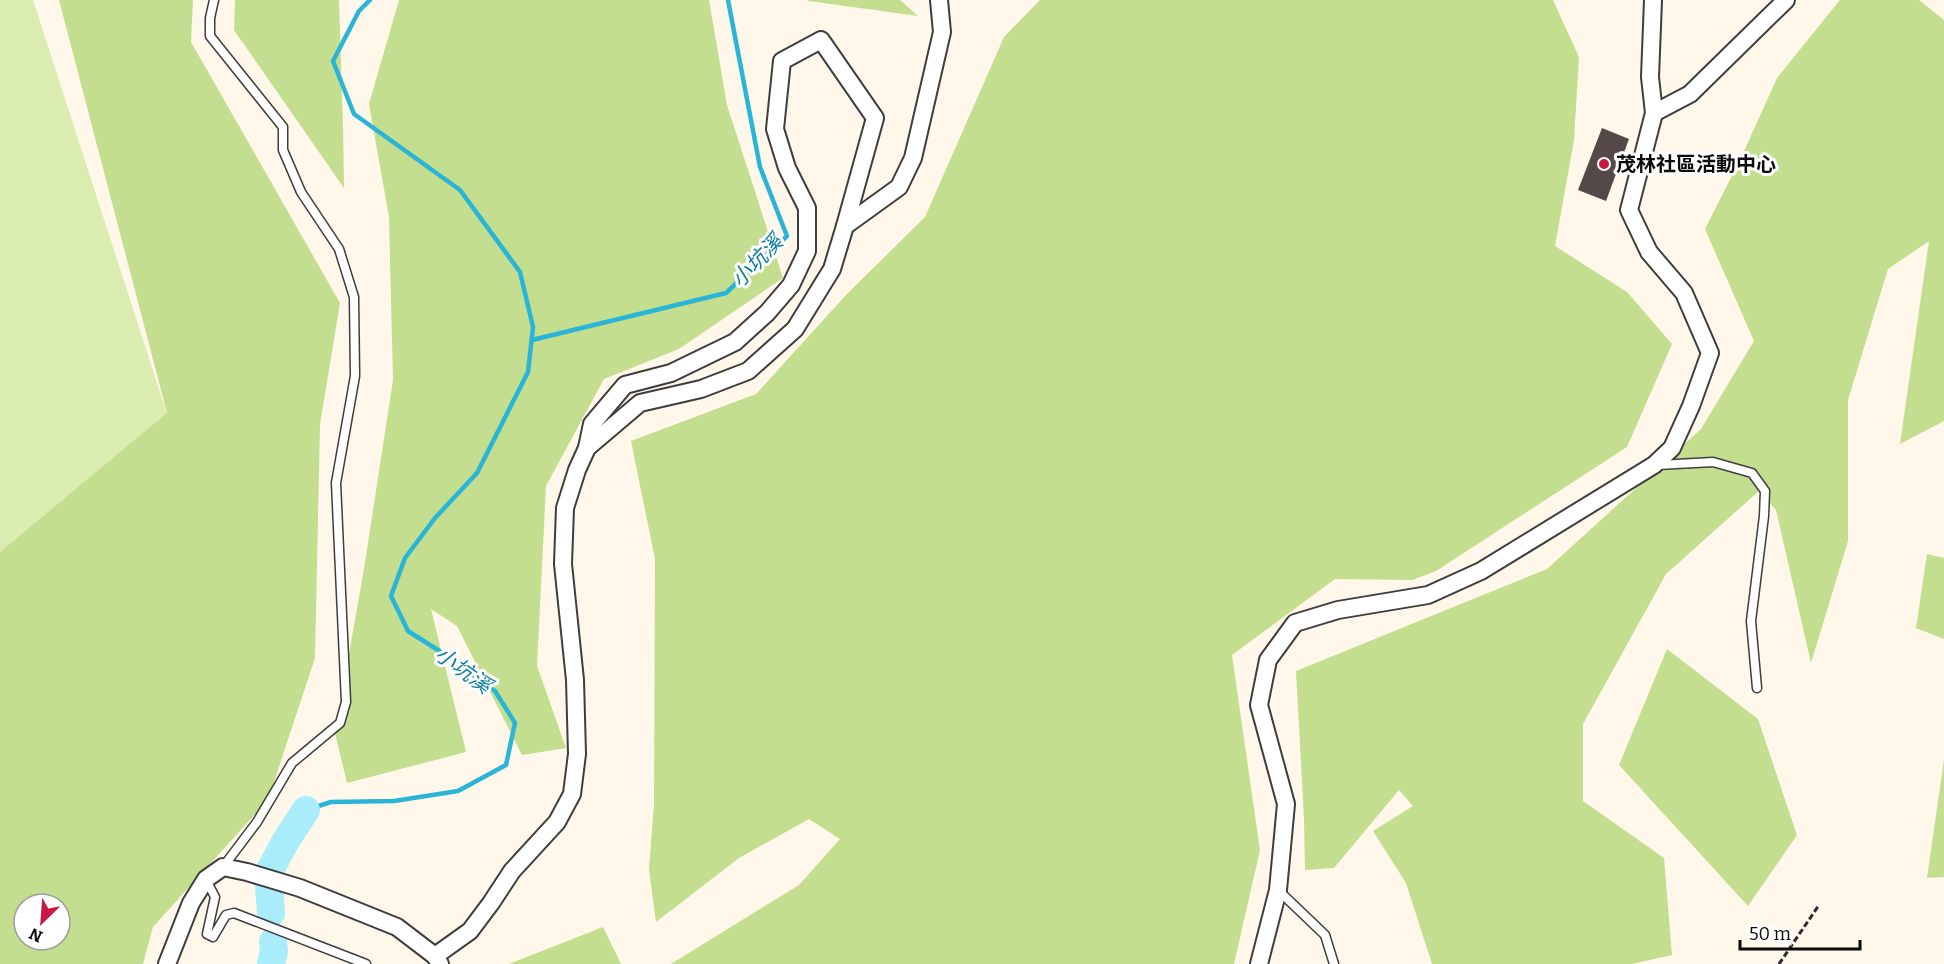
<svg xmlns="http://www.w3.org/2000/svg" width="1944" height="964" font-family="Bitter,'Noto Sans TC',serif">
	<rect width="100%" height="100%" fill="#fff7e9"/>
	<polygon fill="#dbecb0" points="0,0 33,0 167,414 0,552"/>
	<g fill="#c2de8e" fill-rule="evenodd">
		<path d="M 59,0 L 193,0 L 191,42 L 340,303 L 320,424 L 315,658 L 268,800 L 153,927 L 143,964 L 0,964 L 0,552 L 167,413 ZM 24,904 L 60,904 L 60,940 L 24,940 Z"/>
		<polygon points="235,0 339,0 343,125 344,188 234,30"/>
		<polygon points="399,0 709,0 727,105 783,278 679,349 604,379 546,486 537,666 566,748 522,755 457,626 431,609 466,752 347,783 335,733 364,569 393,380 389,217 369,104"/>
		<polygon points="806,0 900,0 918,16 809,1"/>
		<polygon points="1040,0 1553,0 1579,57 1574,140 1555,246 1627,292 1672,344 1627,447 1436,571 1412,580 1335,579 1232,655 1260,850 1234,964 671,964 799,885 840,839 809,819 739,858 656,922 649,870 654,804 655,559 631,441 756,394 846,295 925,217 1004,37"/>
		<polygon points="1840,0 1919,0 1944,20 1944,421 1900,444 1929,241 1888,269 1848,400 1848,541 1811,663 1776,510 1759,491 1666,574 1583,724 1583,801 1664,858 1672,955 1632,964 1432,964 1406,883 1373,831 1413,806 1399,790 1334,868 1305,870 1304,819 1296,671 1547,569 1701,429 1754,341 1705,229 1740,160 1777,78"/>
		<polygon points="1927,554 1944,558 1944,639 1916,628"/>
		<polygon points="1667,649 1758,719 1797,835 1748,906 1619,765"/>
		<polygon points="1944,760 1944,877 1927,878"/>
		<polygon points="603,927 621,964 509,964"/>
	</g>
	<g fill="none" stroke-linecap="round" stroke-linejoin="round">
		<g stroke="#2ab5d8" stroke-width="4.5">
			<polyline points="532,340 726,293 787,236 760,167 728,0"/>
			<polyline points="306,810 331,802 394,801 458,791 506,765 515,723 495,691 441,652 408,631 391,596 405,558 435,518 477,473 528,372 533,327 520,272 460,190 354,114 333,61 359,11 370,0"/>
		</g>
		<g stroke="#a9edfb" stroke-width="28">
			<polyline points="271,913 268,874 285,842 306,810"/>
			<polyline points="271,964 274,951 273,942"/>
		</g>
	</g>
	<polygon fill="#554947" points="1602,128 1629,139 1606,201 1578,190"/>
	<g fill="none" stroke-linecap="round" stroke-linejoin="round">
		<g stroke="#3e3e3e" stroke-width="11">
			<g id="lane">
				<polyline points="214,0 210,18 210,36 283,127 283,150 301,192 339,249 354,297 355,376 336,483 346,702 340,723 292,763 257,822 223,867"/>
				<polyline points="1658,465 1713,462 1752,473 1765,491 1764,516 1751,621 1757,688"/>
				<polyline points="206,880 215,897 207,934 213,937 226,915 234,913 366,964"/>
				<polyline points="1278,890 1325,935 1334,964"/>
			</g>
		</g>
		<g stroke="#3e3e3e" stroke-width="20">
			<g id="street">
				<polyline points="1654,113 1690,94 1786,0"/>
				<polyline points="587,448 592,424 625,385 671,373 735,342 767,313 791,285 807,251 807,208 787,168 775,129 782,61 821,40 875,118 845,226"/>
				<polyline points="167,964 191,903 206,879 223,867 247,872 300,888 397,927 435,956"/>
				<polyline points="440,964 435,956 470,931 491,903 512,871 557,822 572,794 577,754 575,680 563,564 565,508 577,470 587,448 640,403 701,389 748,371 795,329 832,269 845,226 899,187 913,158 942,32 939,0"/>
				<polyline points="1259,964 1278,890 1286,804 1259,705 1268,660 1295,623 1338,610 1428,595 1481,571 1654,465 1672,448 1691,406 1710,353 1684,293 1649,252 1629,210 1654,113 1650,77 1653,0"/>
			</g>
		</g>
		<polyline stroke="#2d2d2d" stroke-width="3" stroke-dasharray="6 3" stroke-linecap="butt" points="1779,964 1819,905"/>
		<use href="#lane" stroke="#fff" stroke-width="8"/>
		<use href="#street" stroke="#fff" stroke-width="16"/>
	</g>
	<circle fill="#c61943" stroke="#fff" stroke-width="2" cx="1604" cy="164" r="6"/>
	<g text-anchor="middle" stroke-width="6" stroke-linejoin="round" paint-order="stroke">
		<g font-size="20" font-weight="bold" fill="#0b0b0b" stroke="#fff" text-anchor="start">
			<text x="1616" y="171">茂林社區活動中心</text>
		</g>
		<g font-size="21" font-style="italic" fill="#0b7b9f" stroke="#fff">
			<text transform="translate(757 261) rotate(-46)" y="7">小坑溪</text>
			<text transform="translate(463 670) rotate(36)" y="7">小坑溪</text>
		</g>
	</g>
	<g transform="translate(42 922) rotate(205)"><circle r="28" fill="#ffffff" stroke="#9d9d9d" stroke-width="1.5"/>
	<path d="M0-4.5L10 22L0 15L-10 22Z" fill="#c61943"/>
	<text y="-9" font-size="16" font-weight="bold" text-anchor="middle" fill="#0b0b0b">N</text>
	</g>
	<path d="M1740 940v9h120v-9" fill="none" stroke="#0b0b0b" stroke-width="3"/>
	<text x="1749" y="940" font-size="18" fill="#0b0b0b" stroke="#ffffff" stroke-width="4.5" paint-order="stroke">50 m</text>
</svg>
